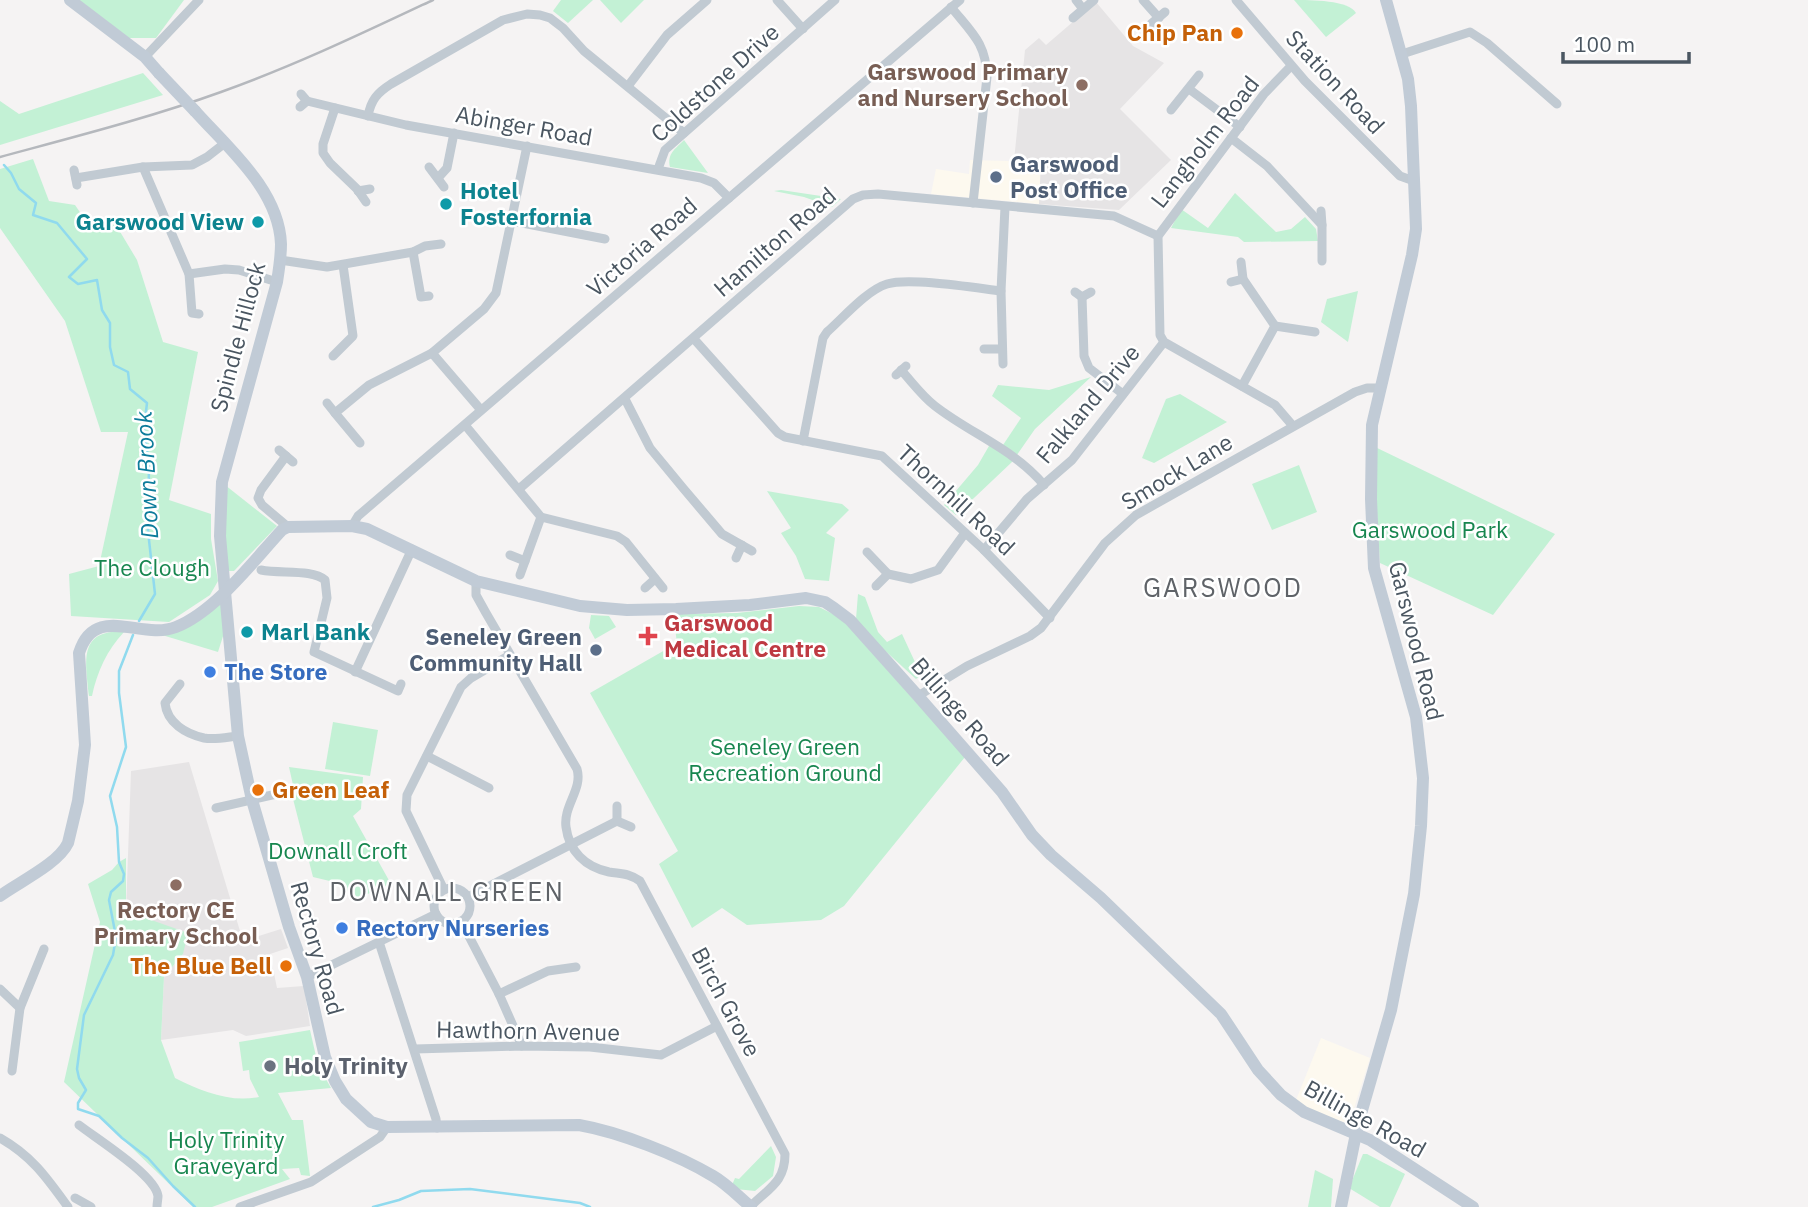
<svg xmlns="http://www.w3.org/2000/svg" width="1808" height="1207" font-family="'IBM Plex Sans',sans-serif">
	<rect width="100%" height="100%" fill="#f5f3f3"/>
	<g fill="#fdf9ef">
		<polygon points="970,160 1041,162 1039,204 931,194 936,169 969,174"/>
		<polygon points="1321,1038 1370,1058 1349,1124 1309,1110 1296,1100"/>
	</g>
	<g fill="#e6e4e5">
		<polygon points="1096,2 1133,46 1164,63 1120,109 1171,160 1119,210 1039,204 1041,162 1014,161 1025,50 1039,38 1046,45"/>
		<polygon points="189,762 243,941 281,929 288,948 270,954 277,988 304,986 310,1026 246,1036 233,1030 161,1040 164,977 183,954 126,911 131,771"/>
	</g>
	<g fill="#c3f1d5">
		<polygon points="79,0 184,0 156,38 129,38"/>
		<polygon points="561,0 593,0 568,23 553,11"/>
		<polygon points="600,0 644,0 621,23"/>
		<path d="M 1294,0 C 1311,0 1349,0 1356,13 L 1326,37 Z"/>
		<polygon points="143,73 163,95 0,145 0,101 19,114"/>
		<path d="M 684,140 L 708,173 L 670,167 C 667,154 675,149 684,140 Z"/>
		<polygon points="33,159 49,201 75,205 86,221 116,225 137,260 163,342 198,352 169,500 211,514 211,539 218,581 210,595 169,622 71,616 69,574 99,566 128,432 101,432 65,321 0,228 0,169"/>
		<polygon points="781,190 841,199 832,207 804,197 774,191"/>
		<polygon points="1235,193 1276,232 1291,229 1305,217 1316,229 1318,241 1244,242 1238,237 1171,228 1181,209 1208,228"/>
		<polygon points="1358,291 1348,342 1321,322 1327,299"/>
		<polygon points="1091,377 1035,429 1012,462 956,515 944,505 978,465 993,439 1003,445 1021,418 992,396 998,385 1049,390"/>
		<polygon points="1180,394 1227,422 1154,463 1142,458 1166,399"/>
		<polygon points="1373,446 1555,534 1493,615 1380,563"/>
		<polygon points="1299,465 1317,512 1272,530 1252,484"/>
		<polygon points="225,485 277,526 234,571 228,571 224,546"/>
		<polygon points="767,491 842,504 849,510 826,533 835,538 829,581 805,579 796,556 781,533 791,528"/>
		<polygon points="858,594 865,597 878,632 887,642 902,634 921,675 916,679 881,647 856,619"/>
		<polygon points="222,600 224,633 218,652 162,635"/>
		<polygon points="799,606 819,607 841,618 965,757 844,906 821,920 747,925 722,908 692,928 659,864 678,851 590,693 672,646 677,646 674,614 737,613"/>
		<polygon points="591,615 609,616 616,627 595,639 589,628"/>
		<path d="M 124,632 C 107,650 97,672 92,696 L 89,696 C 86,663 77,629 124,632 Z"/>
		<polygon points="333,722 378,730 370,776 325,769"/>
		<polygon points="289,767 363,777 361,809 353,816 391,884 356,899 338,883 313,877 292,795 295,794"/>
		<path d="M 126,858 L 126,911 L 188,933 L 183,954 L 164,977 L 161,1040 L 175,1078 C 201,1091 230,1103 259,1097 L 250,1079 L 249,1070 L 243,1071 L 239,1042 L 310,1030 L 318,1065 L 331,1088 L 278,1093 L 292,1120 L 303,1120 L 310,1176 L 301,1175 L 299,1168 L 282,1169 L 290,1179 L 212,1207 L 193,1207 L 64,1082 L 100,922 L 88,884 L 112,870 L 119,862 Z"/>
		<polygon points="771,1146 776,1157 773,1176 755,1191 736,1189 732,1185 735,1178 739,1179"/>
		<polygon points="1363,1154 1367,1154 1405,1174 1390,1207 1380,1207 1349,1188"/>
		<polygon points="1315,1170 1333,1179 1331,1207 1308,1207"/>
	</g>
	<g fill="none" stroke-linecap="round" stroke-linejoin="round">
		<g stroke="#90daee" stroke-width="2.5">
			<polyline points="4,165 11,173 19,189 36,203 33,215 57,223 87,259 69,277 78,284 97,280 102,310 110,323 110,347 114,365 128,372 130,389 147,403 144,428 149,465 148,531 155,594 139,621"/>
			<polyline points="133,635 119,671 119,693 126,747 110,796 117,827 119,862 124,874 123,881 111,892 109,900 116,937 113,955 84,1015 77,1069 79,1078 86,1090 78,1103 78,1109 99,1116 122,1138 148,1158 173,1186 195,1207"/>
			<polyline points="373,1207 399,1200 421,1191 470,1189 580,1203 590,1207"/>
		</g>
		<g stroke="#c1cad2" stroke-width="9">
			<polyline points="777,0 803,29"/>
			<polyline points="1076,0 1083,9"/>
			<polyline points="1143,0 1159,18"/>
			<polyline points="1236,0 1305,81 1400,176 1414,181"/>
			<path d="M 951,7 C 972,33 986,43 987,77 L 973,203"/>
			<polyline points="1073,18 1094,0"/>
			<polyline points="1151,24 1165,12"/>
			<polyline points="1402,54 1470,32 1487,43 1557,104"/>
			<polyline points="145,57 199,0"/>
			<polyline points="1291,66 1264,94 1158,236 1160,335 1164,342 1275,405 1293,426"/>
			<polyline points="628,86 667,35 707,0"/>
			<polyline points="1189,89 1240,127"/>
			<polyline points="307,101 406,125 701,178 714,183 729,198"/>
			<polyline points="300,107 307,101 301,94"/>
			<polyline points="335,108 323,144 323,153 330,163 357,189 366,202"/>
			<polyline points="1171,110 1199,75"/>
			<path d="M 368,116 C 371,100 377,93 391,84 L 503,20 L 527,14 L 540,15 L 550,18 L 563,28 L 584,51 L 684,133"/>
			<polyline points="1231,138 1267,166 1322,225 1322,261"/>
			<polyline points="143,167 189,274 192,313 199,314"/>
			<polyline points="429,167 444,187"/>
			<polyline points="658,169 665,150 835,0"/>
			<polyline points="74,170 77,185"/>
			<polyline points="76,178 143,167 192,165 207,157 225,143"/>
			<polyline points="438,178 447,168 454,133"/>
			<polyline points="358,191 370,189"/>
			<polyline points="1321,211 1322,225"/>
			<polyline points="512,221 605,239"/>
			<polyline points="413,252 421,297 429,296"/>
			<polyline points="280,260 327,267 413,252 425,246 441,244"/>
			<polyline points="1241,262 1243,279 1275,326 1242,386"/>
			<polyline points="189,274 225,269 239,270 277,282"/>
			<polyline points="1231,282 1243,279"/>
			<polyline points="1075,292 1082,297 1091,292"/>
			<polyline points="1082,297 1084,356 1089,368 1123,394"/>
			<polyline points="1275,326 1315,332"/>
			<polyline points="694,339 778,433 785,437 882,456 984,550 1050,618"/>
			<polyline points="984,349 1002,349"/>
			<polyline points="432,353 481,410"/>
			<polyline points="333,356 353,336 343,265"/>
			<polyline points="1003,364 1001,291 1005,207"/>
			<path d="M 901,370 C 912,382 922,396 935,406 C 971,434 1014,449 1044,485"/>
			<polyline points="896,375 906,366"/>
			<polyline points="625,399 650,448 683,488 722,534 752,551"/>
			<polyline points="327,403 335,413"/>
			<polyline points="465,425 541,517 617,536 626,542 663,588"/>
			<path d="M 803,441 L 823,338 L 827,332 C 843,318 867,290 887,284 C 909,277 976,288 1001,291"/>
			<polyline points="360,443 335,413 369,385 432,353 484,309 496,293 527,146"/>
			<polyline points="279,450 293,462"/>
			<polyline points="286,456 261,490 258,498 262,505 288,527"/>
			<polyline points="519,489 853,199 863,195 878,194 1114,216 1158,236"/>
			<polyline points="352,526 358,516 960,0"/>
			<polyline points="984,550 1027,499 1072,460 1164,342"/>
			<polyline points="867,552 888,574 911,579 938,570 965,533"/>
			<polyline points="510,555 525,561"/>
			<polyline points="736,558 742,545"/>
			<path d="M 261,570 C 281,574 312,569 325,580 L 327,598 L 314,652 L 398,691 L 401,684"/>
			<polyline points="520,575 541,517"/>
			<path d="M 476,581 L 476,595 L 486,613 L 577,769 C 583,789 563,806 566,827 C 569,851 585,867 609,872 C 621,874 629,873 640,881 L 785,1154 C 785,1182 769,1188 751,1206"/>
			<polyline points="876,586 888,574"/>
			<polyline points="645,588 655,579"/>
			<polyline points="355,672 412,549"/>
			<path d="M 180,684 L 165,703 C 167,723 186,734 204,738 C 215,740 228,737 238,736"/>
			<polyline points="918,696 967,666 1030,636 1041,628 1105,543 1136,515 1355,392 1367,388 1379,388"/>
			<polyline points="427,756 489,788"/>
			<polyline points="617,806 617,821 631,827"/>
			<polyline points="216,808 294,790"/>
			<circle cx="452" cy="906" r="18"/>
			<polyline points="444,890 406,811 407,795 461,687 471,678 510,655"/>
			<polyline points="468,897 617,821"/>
			<polyline points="461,921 499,994 522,1046"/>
			<polyline points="379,942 436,1119 437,1128"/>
			<polyline points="307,977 436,914"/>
			<polyline points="0,989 20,1008"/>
			<polyline points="499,994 548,971 576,967"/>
			<polyline points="415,1049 522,1046 590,1047 661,1055 717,1026"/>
			<polyline points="12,1071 20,1008 44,949"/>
			<path d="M 79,1125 C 97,1139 155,1175 158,1196 C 158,1199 157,1203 157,1207"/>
			<path d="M 0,1138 C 32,1156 47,1178 68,1207"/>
			<polyline points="75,1198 91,1207"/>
			<polyline points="240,1207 311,1182 380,1137 387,1127"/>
		</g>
		<g stroke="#c1cbd6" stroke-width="12">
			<polyline points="70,0 145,57 159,73"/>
			<path d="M 195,111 C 228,148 279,190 281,244 C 281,257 279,269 277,282 L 222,482 L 220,536 L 238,736 L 252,800 L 289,927 L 307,977 L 325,1057 L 335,1081 L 346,1099 L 371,1122 L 387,1127 L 579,1125 C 619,1132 678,1155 713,1176 C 727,1184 739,1197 751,1207"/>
			<path d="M 0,896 C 19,882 58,864 68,843 L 78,801 L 85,745 L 79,653 C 95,602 141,641 176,627 C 216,611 254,560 282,530 L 288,527 L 352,526 L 367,529 L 476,581 L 580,606 L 627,610 L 676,609 L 750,605 L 806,598 L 825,602 L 834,608 L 850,620 L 918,696 L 1002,792 L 1032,835 L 1051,855 L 1101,898 L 1221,1014 L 1258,1070 L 1281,1095 L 1304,1112 L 1370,1140 L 1473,1207"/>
			<polyline points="1341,1207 1358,1124 1391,1010 1414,894 1421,826 1423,778 1416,717 1374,568 1371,499 1372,425 1412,255 1416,229 1411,106 1408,79 1386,0"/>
		</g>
		<path stroke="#b5b8bd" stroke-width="2.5" d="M 0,157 C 74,137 149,118 221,92 C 294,66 363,33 433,0"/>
		<polyline stroke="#c1cbd6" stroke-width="12" points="159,73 195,111"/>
	</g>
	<g fill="#e8710a" stroke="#fff" stroke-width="2.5">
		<circle cx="1237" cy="33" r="7"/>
		<circle cx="258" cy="790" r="7"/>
		<circle cx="286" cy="966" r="7"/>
	</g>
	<g fill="#8d6e63" stroke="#fff" stroke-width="2.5">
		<circle cx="1082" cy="85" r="7"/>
		<circle cx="176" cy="885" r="7"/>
	</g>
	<g fill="#5c6f8a" stroke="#fff" stroke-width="2.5">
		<circle cx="996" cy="177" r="7"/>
		<circle cx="596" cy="650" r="7"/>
	</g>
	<g fill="#0f9aa8" stroke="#fff" stroke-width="2.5">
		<circle cx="446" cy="204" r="7"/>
		<circle cx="258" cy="222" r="7"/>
		<circle cx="247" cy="632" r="7"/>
	</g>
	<path fill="#e0444e" stroke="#fff" stroke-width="2.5" d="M644.5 625.5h7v7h7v7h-7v7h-7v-7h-7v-7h7z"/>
	<g fill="#3f7fe0" stroke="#fff" stroke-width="2.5">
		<circle cx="210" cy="672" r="7"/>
		<circle cx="342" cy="928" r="7"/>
	</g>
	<circle fill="#6b7280" stroke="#fff" stroke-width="2.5" cx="270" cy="1066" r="7"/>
	<g text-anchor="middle" stroke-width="5" stroke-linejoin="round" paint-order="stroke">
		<g font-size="23" font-weight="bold" fill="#c56008" stroke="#fff" text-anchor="end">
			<text x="1223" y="41">Chip Pan</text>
			<text x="272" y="798" text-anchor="start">Green Leaf</text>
			<text x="272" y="974">The Blue Bell</text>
		</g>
		<g font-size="23" font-weight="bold" fill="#785e54" stroke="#fff" text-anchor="end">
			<text x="1068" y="80">Garswood Primary<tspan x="1068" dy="26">and Nursery School</tspan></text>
			<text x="176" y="918" text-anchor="middle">Rectory CE<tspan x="176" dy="26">Primary School</tspan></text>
		</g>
		<g font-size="23" fill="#4a5661" stroke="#fff">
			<text transform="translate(1335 82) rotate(47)" y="8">Station Road</text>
			<text transform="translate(715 83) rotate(-42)" y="8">Coldstone Drive</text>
			<text transform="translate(524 126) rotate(10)" y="8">Abinger Road</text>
			<text transform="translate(1205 142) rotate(-52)" y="8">Langholm Road</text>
			<text transform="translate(775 242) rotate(-41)" y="8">Hamilton Road</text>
			<text transform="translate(642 247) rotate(-41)" y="8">Victoria Road</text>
			<text transform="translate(238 337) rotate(-75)" y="8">Spindle Hillock</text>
			<text transform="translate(1088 404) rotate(-50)" y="8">Falkland Drive</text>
			<text transform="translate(1177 472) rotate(-31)" y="8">Smock Lane</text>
			<text transform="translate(956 500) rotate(43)" y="8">Thornhill Road</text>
			<text transform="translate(1416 641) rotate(76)" y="8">Garswood Road</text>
			<text transform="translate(960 712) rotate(49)" y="8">Billinge Road</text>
			<text transform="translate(317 948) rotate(74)" y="8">Rectory Road</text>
			<text transform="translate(726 1002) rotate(62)" y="8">Birch Grove</text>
			<text transform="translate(528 1031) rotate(1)" y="8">Hawthorn Avenue</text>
			<text transform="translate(1365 1119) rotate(29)" y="8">Billinge Road</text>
		</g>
		<g font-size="23" font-weight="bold" fill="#4e5e75" stroke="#fff" text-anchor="start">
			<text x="1010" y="172">Garswood<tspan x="1010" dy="26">Post Office</tspan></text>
			<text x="582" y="645" text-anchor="end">Seneley Green<tspan x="582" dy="26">Community Hall</tspan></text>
		</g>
		<g font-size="23" font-weight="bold" fill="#0d838f" stroke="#fff" text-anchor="start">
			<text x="460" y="199">Hotel<tspan x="460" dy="26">Fosterfornia</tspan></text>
			<text x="244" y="230" text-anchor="end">Garswood View</text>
			<text x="261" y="640">Marl Bank</text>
		</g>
		<g font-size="23" fill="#17864f" stroke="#fff">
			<text x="1430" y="538">Garswood Park</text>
			<text x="152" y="576">The Clough</text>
			<text x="785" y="755">Seneley Green<tspan x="785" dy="26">Recreation Ground</tspan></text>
			<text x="338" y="859">Downall Croft</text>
			<text x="226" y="1148">Holy Trinity<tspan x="226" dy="26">Graveyard</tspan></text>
		</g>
		<g font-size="23" font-weight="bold" fill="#be3a42" stroke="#fff" text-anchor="start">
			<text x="664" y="631">Garswood<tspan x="664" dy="26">Medical Centre</tspan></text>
		</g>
		<g font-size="23" font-weight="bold" fill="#366cbe" stroke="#fff" text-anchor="start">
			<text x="224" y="680">The Store</text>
			<text x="356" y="936">Rectory Nurseries</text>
		</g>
		<g font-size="23" font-weight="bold" fill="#5b616d" stroke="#fff" text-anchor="start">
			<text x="284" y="1074">Holy Trinity</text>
		</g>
		<g font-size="24" font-style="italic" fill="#0c7c9b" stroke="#fff">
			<text transform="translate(147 475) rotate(-93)" y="8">Down Brook</text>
		</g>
		<g font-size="26" letter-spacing="2" fill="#5f6368" stroke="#fff">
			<text x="1223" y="597">GARSWOOD</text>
			<text x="447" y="901">DOWNALL GREEN</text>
		</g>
	</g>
	<path d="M1563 52v10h126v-10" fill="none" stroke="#4a5661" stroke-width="3.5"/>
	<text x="1574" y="52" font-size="21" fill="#4a5661" stroke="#ffffff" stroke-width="5" paint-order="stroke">100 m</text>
</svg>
